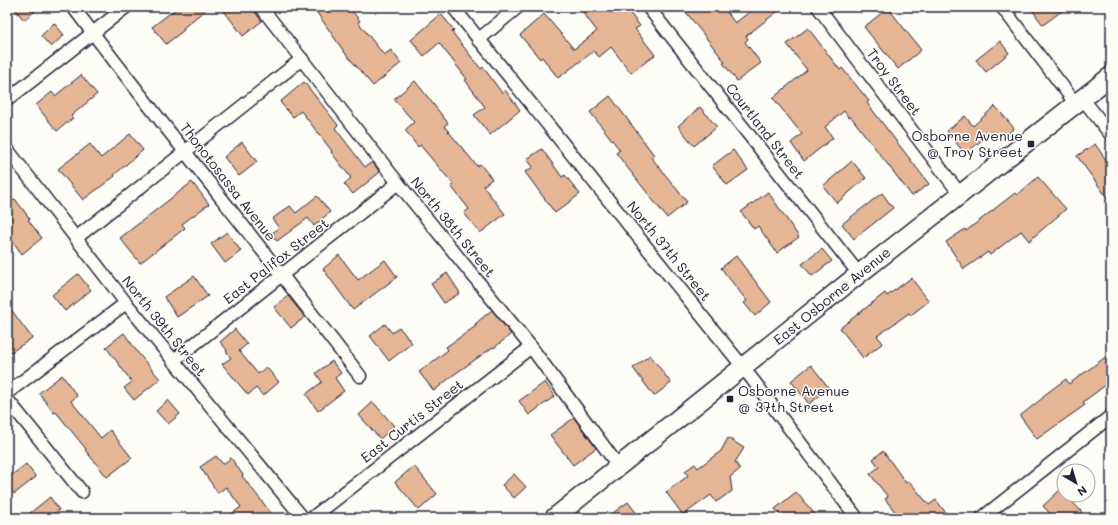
<svg xmlns="http://www.w3.org/2000/svg" width="1118" height="525" font-family="Mali,sans-serif">
	<rect width="100%" height="100%" fill="#fdfcf7"/>
	<filter id="ink" filterUnits="userSpaceOnUse"><feTurbulence type="fractalNoise" baseFrequency=".025" numOctaves="2"/><feDisplacementMap in="SourceGraphic" scale="8" xChannelSelector="R" yChannelSelector="G"/><feConvolveMatrix kernelMatrix="1 2 1 2 8 2 1 2 1" color-interpolation-filters="sRGB"/></filter>
	<g filter="url(#ink)">
		<g fill="#e5b696" stroke="#22223b">
			<polygon points="13,7 40,7 24,20"/>
			<polygon points="178,7 209,7 183,28 184,30 166,44 152,27"/>
			<polygon points="221,7 251,7 262,21 243,36"/>
			<polygon points="313,7 349,7 360,21 358,22 384,55 391,50 401,63 373,86 345,53"/>
			<polygon points="579,7 616,7 620,12 626,8 640,26 635,29 655,55 631,73 611,47 599,57 594,51 558,78 542,57 540,59 520,35 544,14 574,49 597,31"/>
			<polygon points="682,7 723,7 735,23 756,7 783,7 746,36 748,39 745,42 761,63 737,81 723,63 725,62"/>
			<polygon points="1030,7 1067,7 1043,25"/>
			<polygon points="888,8 921,50 898,69 864,27"/>
			<polygon points="441,14 454,30 452,32 481,69 483,67 502,93 505,90 520,110 490,135 474,115 485,107 465,80 467,79 439,43 424,56 411,40"/>
			<polygon points="54,23 64,35 51,47 41,36"/>
			<polygon points="808,28 840,70 842,68 869,101 867,103 929,184 912,196 851,117 849,118 844,111 825,127 833,138 804,161 791,143 802,134 773,98 807,70 787,44"/>
			<polygon points="1000,41 1009,53 986,72 976,60"/>
			<polygon points="81,75 97,94 71,116 73,118 57,131 36,105 52,92 55,96"/>
			<polygon points="415,81 448,123 444,126 477,166 480,164 492,179 483,186 505,214 480,233 464,213 469,209 451,186 454,185 420,145 418,147 405,130 414,122 394,99"/>
			<polygon points="304,82 338,125 335,128 365,167 372,162 380,172 353,194 344,184 351,178 331,152 332,151 301,111 293,117 280,102"/>
			<polygon points="610,96 654,155 651,157 687,202 667,218 616,153 620,150 590,112"/>
			<polygon points="995,106 1014,128 1001,140 993,131 965,154 947,131 965,116 973,126"/>
			<polygon points="700,107 717,127 694,146 678,126"/>
			<polygon points="130,134 143,150 114,175 115,176 83,200 58,169 90,144 101,158"/>
			<polygon points="242,142 257,162 239,176 224,157"/>
			<polygon points="1095,144 1111,167 1111,203 1077,156"/>
			<polygon points="542,149 562,177 565,175 580,194 555,213 525,172 533,167 527,159"/>
			<polygon points="733,150 748,170 727,185 712,166"/>
			<polygon points="852,161 866,178 837,203 823,186"/>
			<polygon points="1038,177 1066,209 1029,241 1021,231 990,255 988,252 964,269 946,242 965,229 966,231 1015,193 1017,195"/>
			<polygon points="192,182 209,204 182,224 185,228 140,263 120,238"/>
			<polygon points="768,192 799,237 777,253 758,226 754,229 741,212"/>
			<polygon points="882,193 893,208 854,239 842,224"/>
			<polygon points="317,196 330,212 314,226 308,218 277,241 271,234 279,228 272,219 290,206 296,213"/>
			<polygon points="15,199 30,219 28,220 42,238 22,254 7,234 7,205"/>
			<polygon points="227,232 241,251 225,263 211,244"/>
			<polygon points="822,249 832,261 812,276 802,264"/>
			<polygon points="339,255 358,280 385,260 397,277 353,310 323,269"/>
			<polygon points="736,256 771,302 755,316 744,303 747,301 721,268"/>
			<polygon points="447,273 460,293 444,303 431,284"/>
			<polygon points="78,274 91,290 65,311 52,295"/>
			<polygon points="194,276 208,296 177,317 164,297"/>
			<polygon points="911,278 929,301 911,315 909,313 877,336 883,343 863,358 840,328 885,293 887,296"/>
			<polygon points="288,296 305,317 291,328 274,307"/>
			<polygon points="7,304 32,338 7,355"/>
			<polygon points="492,310 511,334 494,348 493,347 452,376 434,391 419,372 448,350 446,347 476,326 475,324"/>
			<polygon points="385,324 392,333 399,327 412,343 389,361 370,336"/>
			<polygon points="235,329 247,344 239,351 258,374 266,367 279,382 263,396 256,388 248,395 222,364 231,358 226,351 227,350 220,342"/>
			<polygon points="124,333 138,353 160,379 134,400 124,388 132,382 106,347"/>
			<polygon points="1111,353 1111,381 1083,402 1085,405 1037,439 1020,416 1044,397 1043,396 1066,379 1069,384"/>
			<polygon points="650,355 671,383 654,396 633,368"/>
			<polygon points="332,361 341,373 335,378 344,391 318,411 306,394 322,382 316,373"/>
			<polygon points="811,365 829,388 809,404 791,381"/>
			<polygon points="62,375 77,396 71,401 101,438 110,430 132,458 107,477 85,450 86,449 56,412 54,413 39,393"/>
			<polygon points="545,382 555,396 529,415 519,401"/>
			<polygon points="168,400 180,414 168,424 156,411"/>
			<polygon points="373,402 394,426 380,439 359,415"/>
			<polygon points="574,418 596,448 573,465 550,435"/>
			<polygon points="728,438 744,448 735,462 740,469 730,477 732,491 716,502 711,495 683,515 666,492 688,476 685,471 695,464 698,468 721,451"/>
			<polygon points="883,451 906,483 909,481 929,505 936,500 950,518 900,518 885,499 888,497 870,474 879,467 873,459"/>
			<polygon points="216,456 223,464 231,458 243,475 242,476 275,518 226,518 241,507 226,487 218,493 200,467"/>
			<polygon points="26,464 36,477 14,494 7,484 7,479"/>
			<polygon points="414,466 437,494 419,510 395,482"/>
			<polygon points="514,474 526,487 514,498 502,485"/>
			<polygon points="1061,489 1064,493 1064,495 1066,495 1082,512 1076,518 1054,518 1043,506"/>
			<polygon points="796,492 818,518 783,518 775,509"/>
			<polygon points="50,497 59,510 48,518 24,518"/>
			<polygon points="628,502 640,518 606,518"/>
		</g>
		<g fill="none" stroke-linecap="round" stroke-linejoin="round">
			<g stroke="#22223b" stroke-width="9">
				<polyline id="lane" points="568,509 575,518"/>
			</g>
			<g stroke="#22223b" stroke-width="15">
				<g id="street">
					<path d="M 73,7 C 167,131 265,252 360,376"/>
					<polyline points="261,7 398,183 531,347 619,467"/>
					<polyline points="453,7 743,367 857,518"/>
					<polyline points="648,7 859,274"/>
					<polyline points="818,7 960,194"/>
					<polyline points="1002,7 1076,104"/>
					<polyline points="478,40 518,7"/>
					<polyline points="1083,99 1111,135"/>
					<polyline points="7,100 126,7"/>
					<polyline points="7,149 126,303 303,518"/>
					<polyline points="76,238 302,59"/>
					<polyline points="173,361 398,183"/>
					<polyline points="7,393 126,303"/>
					<polyline points="7,399 82,492"/>
					<polyline points="312,518 531,347"/>
					<polyline points="982,518 1111,416"/>
				</g>
			</g>
			<g stroke="#22223b" stroke-width="21">
				<polyline id="secondary" points="554,518 859,274 1111,76"/>
			</g>
			<use href="#lane" stroke="#fdfcf7" stroke-width="6"/>
			<use href="#street" stroke="#fdfcf7" stroke-width="12"/>
			<use href="#secondary" stroke="#fdfcf7" stroke-width="18"/>
		</g>
	</g>
	<g fill="#22223b" stroke="#fdfcf7" stroke-width="1.5">
		<rect x="1027" y="140" width="8" height="8" rx="2"/>
		<rect x="726" y="395" width="8" height="8" rx="2"/>
	</g>
	<g text-anchor="middle" stroke-width="3" stroke-linejoin="round" paint-order="stroke">
		<g font-size="14" fill="#22223b" stroke="#fdfcf7">
			<text transform="translate(894 82) rotate(53)" y="5">Troy Street</text>
			<text transform="translate(765 131) rotate(52)" y="5">Courtland Street</text>
			<text transform="translate(228 182) rotate(52)" y="5">Thonotosassa Avenue</text>
			<text transform="translate(453 227) rotate(51)" y="5">North 38th Street</text>
			<text transform="translate(669 251) rotate(51)" y="5">North 37th Street</text>
			<text transform="translate(276 261) rotate(-38)" y="5">East Palifox Street</text>
			<text transform="translate(832 296) rotate(-39)" y="5">East Osborne Avenue</text>
			<text transform="translate(164 326) rotate(51)" y="5">North 39th Street</text>
			<text transform="translate(412 421) rotate(-38)" y="5">East Curtis Street</text>
		</g>
		<g font-size="14" fill="#22223b" stroke="#fdfcf7" text-anchor="end">
			<text x="1023" y="141">Osborne Avenue<tspan x="1023" dy="16">@ Troy Street</tspan></text>
			<text x="738" y="396" text-anchor="start">Osborne Avenue<tspan x="738" dy="16">@ 37th Street</tspan></text>
		</g>
	</g>
	<rect width="1118" height="525" fill="none" stroke="#fdfcf7" stroke-width="24"/>
	<rect x="12" y="12" width="1094" height="501" fill="none" stroke="#22223b" stroke-width="1.5" filter="url(#ink)"/>
	<g transform="translate(1076 483) rotate(142)"><circle r="19" fill="#fdfcf7" stroke="#a5a5ac"/>
	<path d="M0-3L7 15L0 10L-7 15Z" fill="#22223b"/>
	<text y="-6" font-size="11" font-weight="bold" text-anchor="middle" fill="#22223b">N</text>
	</g>
</svg>
